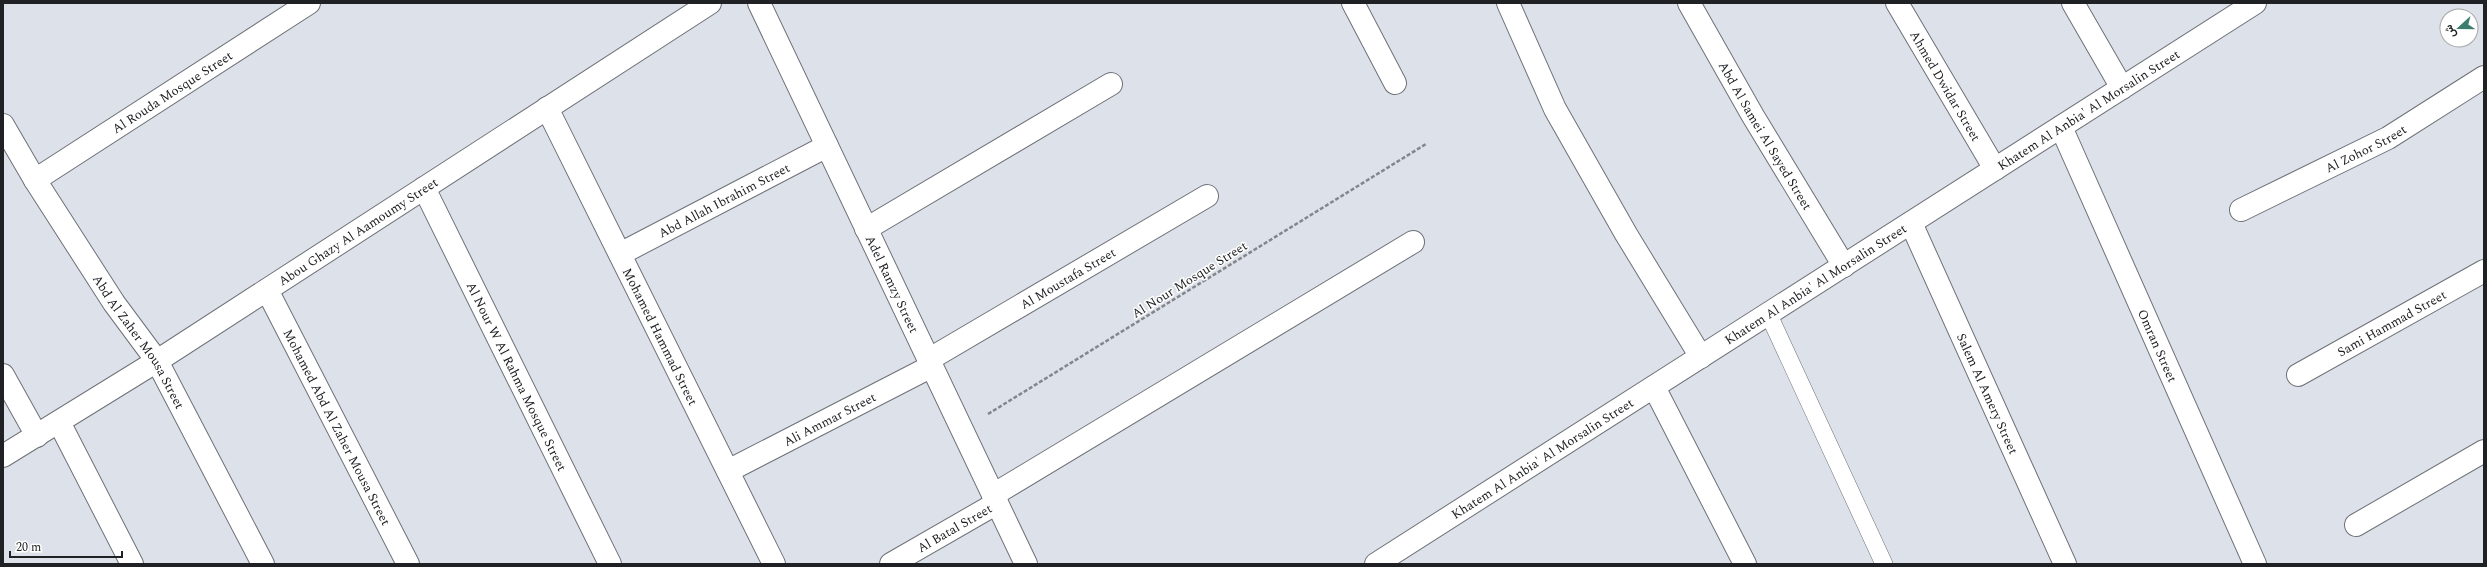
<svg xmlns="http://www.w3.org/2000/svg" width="2487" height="567" font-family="Spectral,Vazirmatn,serif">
	<rect width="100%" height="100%" fill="#dde1e9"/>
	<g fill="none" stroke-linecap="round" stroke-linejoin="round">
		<g stroke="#6e7178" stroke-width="18">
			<polyline id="lane" points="1768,313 1884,564"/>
		</g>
		<g stroke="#6e7178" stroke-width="24">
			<g id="street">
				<path id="s1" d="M 759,3 L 1026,564"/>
				<polyline points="1353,3 1395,83"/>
				<polyline points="1508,3 1555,109 1626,234 1701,357"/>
				<path id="s2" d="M 1689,3 L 1753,116 L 1844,266"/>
				<path id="s3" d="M 1897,3 L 1995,169"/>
				<polyline points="2073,3 2122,88"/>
				<path id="s4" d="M 547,108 L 774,564"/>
				<path id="s5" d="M 3,125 L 35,180 L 114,303 L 157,361 L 263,564"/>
				<path id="s6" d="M 2061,127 L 2255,564"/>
				<path id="s7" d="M 35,180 L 309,3"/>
				<path id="s8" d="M 424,188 L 610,564"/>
				<path id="s9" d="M 2241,210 L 2388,138 L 2484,77"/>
				<path id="s10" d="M 1911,223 L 2065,564"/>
				<polyline points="866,229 1111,84"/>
				<path id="s11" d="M 620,254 L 827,146"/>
				<path id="s12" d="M 267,290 L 408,564"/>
				<path id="s13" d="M 928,360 L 1207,196"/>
				<polyline points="3,375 37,436"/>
				<path id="s14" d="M 2298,375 L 2484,271"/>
				<polyline points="1654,387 1745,564"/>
				<polyline points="59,422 132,564"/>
				<path id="s15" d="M 728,471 L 932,366"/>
				<polyline points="993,495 1413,242"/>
				<polyline points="2356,525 2484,451"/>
				<path id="s16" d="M 891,564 L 997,503"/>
				<path id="s17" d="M 1376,564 L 2255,3"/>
			</g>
		</g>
		<g stroke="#6e7178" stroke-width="24">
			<g id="secondary">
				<path id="s18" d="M 3,456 L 157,361 L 710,3"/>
			</g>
		</g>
		<polyline stroke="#83868b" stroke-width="2.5" stroke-dasharray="4 2" stroke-linecap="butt" points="988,414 1426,144"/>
		<use href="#lane" stroke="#fff" stroke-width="17"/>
		<use href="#street" stroke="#fff" stroke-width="22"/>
		<use href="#secondary" stroke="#fff" stroke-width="22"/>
	</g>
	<g text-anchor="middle" stroke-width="3" stroke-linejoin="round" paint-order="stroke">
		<g font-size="13" fill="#202124" stroke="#fff">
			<text dy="5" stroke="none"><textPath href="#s3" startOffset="96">Ahmed Dwidar Street</textPath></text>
			<text dy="5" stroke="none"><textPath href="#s7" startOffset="163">Al Rouda Mosque Street</textPath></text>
			<text dy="5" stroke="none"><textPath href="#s17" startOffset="845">Khatem Al Anbia' Al Morsalin Street</textPath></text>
			<text dy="5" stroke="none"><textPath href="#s2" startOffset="153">Abd Al Samei Al Sayed Street</textPath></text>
			<text dy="5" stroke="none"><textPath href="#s9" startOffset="139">Al Zohor Street</textPath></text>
			<text dy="5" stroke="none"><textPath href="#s11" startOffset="117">Abd Allah Ibrahim Street</textPath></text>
			<text dy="5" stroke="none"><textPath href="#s18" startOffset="420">Abou Ghazy Al Aamoumy Street</textPath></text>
			<text dy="5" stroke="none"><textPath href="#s13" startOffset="162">Al Moustafa Street</textPath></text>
			<text transform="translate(1189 279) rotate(-32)" y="5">Al Nour Mosque Street</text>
			<text dy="5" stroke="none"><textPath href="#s17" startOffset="521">Khatem Al Anbia' Al Morsalin Street</textPath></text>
			<text dy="5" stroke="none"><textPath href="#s1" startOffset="311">Adel Ramzy Street</textPath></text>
			<text dy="5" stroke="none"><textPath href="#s14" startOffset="107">Sami Hammad Street</textPath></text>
			<text dy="5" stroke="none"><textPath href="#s4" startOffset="255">Mohamed Hammad Street</textPath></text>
			<text dy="5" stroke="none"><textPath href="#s5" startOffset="256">Abd Al Zaher Mousa Street</textPath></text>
			<text dy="5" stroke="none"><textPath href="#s6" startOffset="239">Omran Street</textPath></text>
			<text dy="5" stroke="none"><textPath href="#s8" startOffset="210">Al Nour W Al Rahma Mosque Street</textPath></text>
			<text dy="5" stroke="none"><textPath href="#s10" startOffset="187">Salem Al Amery Street</textPath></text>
			<text dy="5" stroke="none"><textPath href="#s15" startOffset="114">Ali Ammar Street</textPath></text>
			<text dy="5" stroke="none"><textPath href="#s12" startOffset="154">Mohamed Abd Al Zaher Mousa Street</textPath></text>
			<text dy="5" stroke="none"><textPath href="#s17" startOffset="197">Khatem Al Anbia' Al Morsalin Street</textPath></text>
			<text dy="5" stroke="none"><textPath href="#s16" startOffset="73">Al Batal Street</textPath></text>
		</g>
	</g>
	<rect width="2487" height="567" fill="none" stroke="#202124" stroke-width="8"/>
	<g transform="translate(2459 28) rotate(249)"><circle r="19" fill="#ffffff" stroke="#a6a6a7"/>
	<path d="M0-3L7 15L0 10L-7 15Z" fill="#3b7d6f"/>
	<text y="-6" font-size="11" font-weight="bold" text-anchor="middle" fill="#202124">ش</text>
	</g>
	<path d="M10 551v6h112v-6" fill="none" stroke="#202124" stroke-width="2"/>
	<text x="16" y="551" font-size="12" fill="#202124" stroke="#ffffff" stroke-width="3" paint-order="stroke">20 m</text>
</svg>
